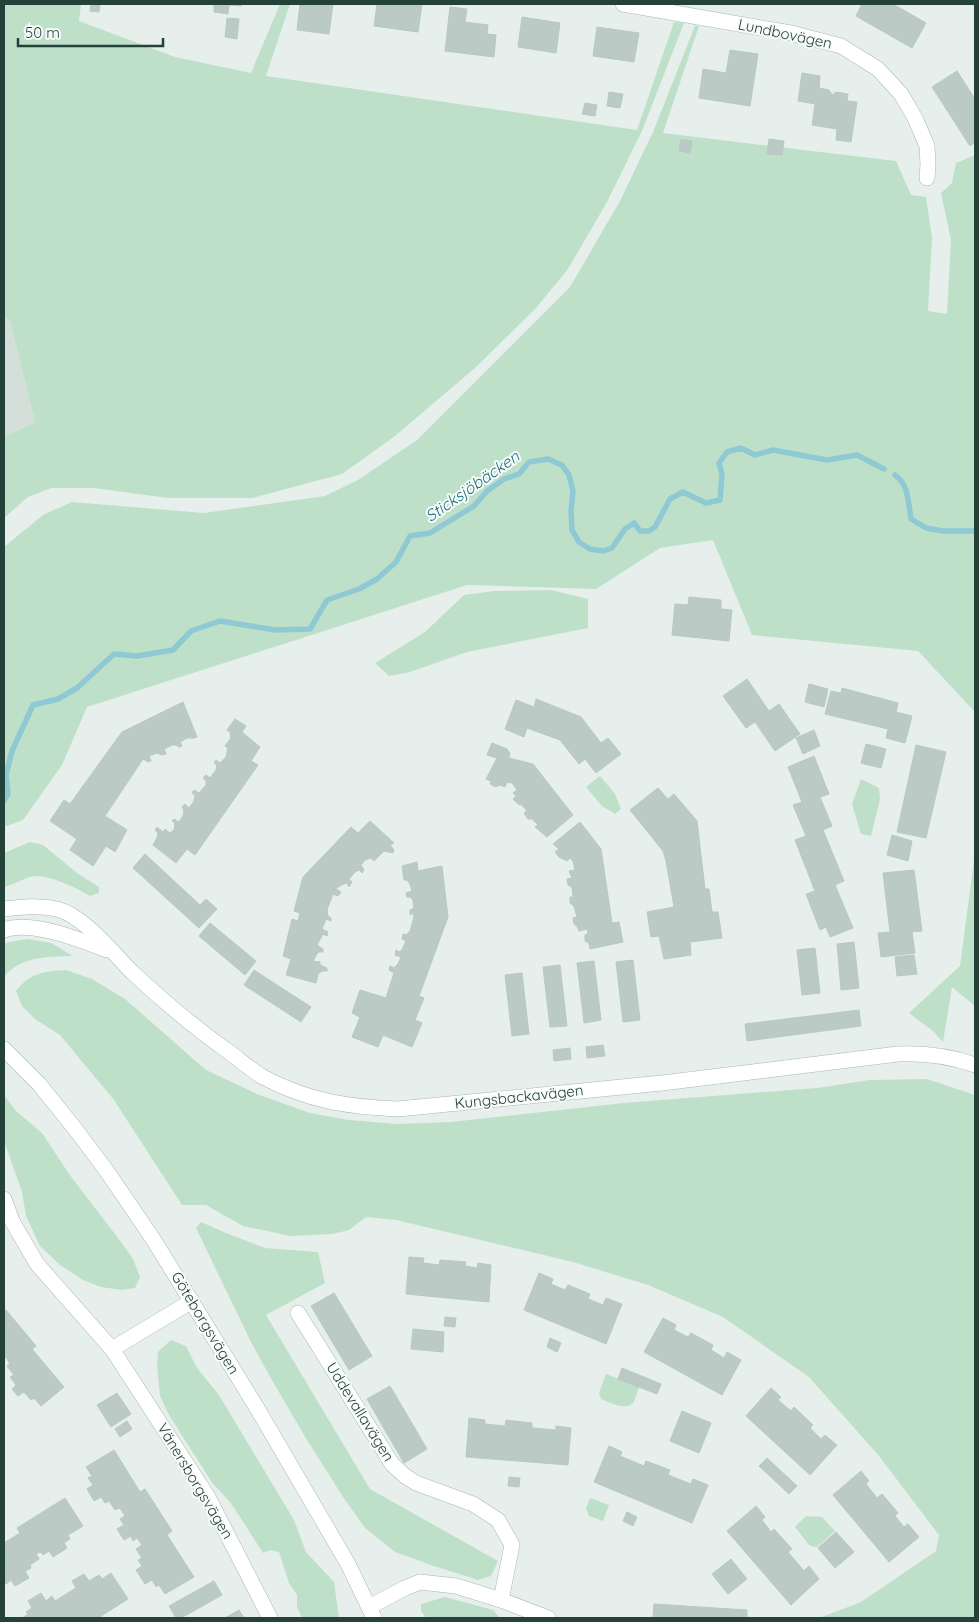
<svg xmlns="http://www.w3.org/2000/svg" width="979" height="1622" font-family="Quicksand,sans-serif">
	<rect width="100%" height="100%" fill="#e6efeb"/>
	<polygon fill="#d4dfda" points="4,317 10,321 35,422 4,437"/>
	<g fill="#bfe0c8">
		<polygon points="4,4 81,4 79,21 175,57 251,73 280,4 290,4 266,76 637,130 674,22 684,23 642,131 607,202 568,269 536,308 475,368 395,436 342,474 252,498 168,498 93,488 51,488 28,497 4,518 4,437 35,422 10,321 4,317"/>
		<polygon points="695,26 699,26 663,133 896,161 911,195 926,197 932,238 928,311 947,314 951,240 941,193 952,183 956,163 975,155 975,712 918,651 752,635 713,540 660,548 596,589 467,585 87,707 62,765 23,820 4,827 4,547 43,515 72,502 204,513 325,496 358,480 417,440 570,287 620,201 653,132"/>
		<polygon points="551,590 588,599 588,628 467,652 410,672 389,676 375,663 425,632 464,595 494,591"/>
		<polygon points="600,776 615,794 621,809 615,814 602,806 586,787"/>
		<polygon points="861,779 879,788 880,799 871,836 861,834 852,804"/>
		<path d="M 30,842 L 43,845 L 77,873 L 99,887 L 99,893 L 90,896 C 74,887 53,876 34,876 C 26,877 13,885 4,887 L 4,853 Z"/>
		<polygon points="975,852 975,1006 952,987 943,1042 933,1031 909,1013 960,966"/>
		<path d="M 27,939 L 51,943 L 73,956 C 48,957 21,956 4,977 L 4,943 Z"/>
		<path d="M 66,970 L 92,979 L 125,999 L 206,1070 L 257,1094 L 310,1113 L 349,1120 L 397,1124 L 451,1122 L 624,1103 L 817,1088 L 869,1080 L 927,1079 L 975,1095 L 975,1618 L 819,1618 L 861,1602 L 936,1551 L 939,1535 L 879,1456 L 809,1377 L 723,1317 L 648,1285 L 573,1262 L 396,1220 L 366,1217 L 349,1230 L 333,1234 L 290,1236 L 243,1226 L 206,1205 L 182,1205 L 114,1100 L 60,1035 L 35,1019 L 22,1006 L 16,991 C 30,973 44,971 66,970 Z"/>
		<polygon points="4,1095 16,1111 42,1133 69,1174 121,1242 133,1259 140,1277 135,1288 122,1290 101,1287 83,1280 60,1265 40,1246 26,1216 22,1192 4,1141"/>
		<polygon points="201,1222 226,1233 265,1248 318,1252 325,1283 266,1315 370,1489 498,1561 491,1576 478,1580 434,1566 395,1552 365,1528 343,1497 304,1435 273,1382 251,1342 196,1228"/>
		<polygon points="171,1340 186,1346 197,1368 219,1395 294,1520 306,1552 334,1582 339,1618 302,1618 297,1607 297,1595 289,1583 279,1552 270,1550 263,1553 231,1503 213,1484 169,1415 160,1396 157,1365 158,1352"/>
		<path d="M 606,1374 L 639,1387 C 637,1392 636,1399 633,1403 C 625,1411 609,1402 601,1399 L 599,1393 Z"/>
		<polygon points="590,1498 609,1505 603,1521 589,1516 586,1509"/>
		<polygon points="806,1516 822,1517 835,1531 817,1547 810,1546 795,1527"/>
		<polygon points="445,1597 493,1610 500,1618 426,1618 421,1611 421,1604"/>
	</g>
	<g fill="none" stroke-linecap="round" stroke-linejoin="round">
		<g stroke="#8ec9d4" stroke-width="5.5">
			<path d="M 895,475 C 909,485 908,502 911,519 L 926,528 L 943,531 L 975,531"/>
			<polyline points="4,801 8,794 6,775 12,751 33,705 58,699 77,688 114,654 137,656 173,650 191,631 220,621 275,630 310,629 327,600 359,589 377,579 396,562 410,536 430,533 474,506 487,491 504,479 519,474 529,462 548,459 562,465 569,475 573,491 571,511 572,530 579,542 590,549 603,551 612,548 625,529 634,523 640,531 649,531 655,527 670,499 683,492 706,503 720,500 722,474 719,463 727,452 741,448 755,455 773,450 827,460 857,455 884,469"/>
		</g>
	</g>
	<g fill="#bbcac4" stroke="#b8c9c2">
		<polygon points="91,4 100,4 99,12 90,11"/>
		<polygon points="214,4 241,4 241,6 229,5 228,14 214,12"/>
		<polygon points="300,4 333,4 329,34 297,30"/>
		<polygon points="377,4 422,4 418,32 374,26"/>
		<polygon points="862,4 893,4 926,23 912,48 856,16"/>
		<polygon points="450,7 467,9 465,22 488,25 487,34 496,35 494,57 445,51"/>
		<polygon points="522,17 560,23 556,53 518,47"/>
		<polygon points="227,18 239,19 237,39 225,37"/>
		<polygon points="597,27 639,33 634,62 593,56"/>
		<polygon points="730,50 758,54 750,106 699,98 703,69 726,73"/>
		<polygon points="957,71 975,99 975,142 970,146 932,87"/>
		<polygon points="802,73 820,76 819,88 829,90 832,95 836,92 848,94 847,101 857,102 851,142 836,140 837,129 812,125 815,104 798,101"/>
		<polygon points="609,92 623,94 620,108 607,106"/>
		<polygon points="585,103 597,105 595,116 582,114"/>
		<polygon points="681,139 692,141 690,153 679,151"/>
		<polygon points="769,139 784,141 782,155 767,154"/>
		<polygon points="689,597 721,600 721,609 732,610 729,641 672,635 675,604 688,605"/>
		<polygon points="747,679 769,711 779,704 800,734 775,751 755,722 746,728 723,696"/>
		<polygon points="809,684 828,689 824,707 805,702"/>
		<polygon points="842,688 898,703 896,712 912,716 905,743 886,738 888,729 825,714 831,691 841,693"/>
		<polygon points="536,699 581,717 601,743 608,738 621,754 596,773 585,759 579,764 560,740 527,728 524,737 505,729 516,700 534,707"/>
		<polygon points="183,702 197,737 195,738 187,738 180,742 182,746 179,747 176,745 172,745 164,749 166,754 162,755 157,753 149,756 151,761 148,762 143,759 105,816 127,830 115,852 106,846 93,866 70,850 77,839 50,821 64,800 70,804 122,732"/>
		<polygon points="235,719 246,726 242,732 260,747 251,761 258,765 195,855 187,849 176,863 153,845 157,838 158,833 155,830 157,827 163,832 165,829 170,833 174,830 175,823 172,821 174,819 179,822 183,816 184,810 182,807 185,804 189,808 194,801 195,795 192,793 194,790 199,793 206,785 206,781 203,778 206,775 210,778 216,770 217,765 214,763 216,760 220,763 226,757 228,748 225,746 231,738 230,732 227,730"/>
		<polygon points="814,730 820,746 803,754 796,738"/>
		<polygon points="492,743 507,749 510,753 509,758 533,764 573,815 547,837 535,827 538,825 532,819 528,819 524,813 527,811 522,805 518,804 513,799 516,796 513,793 517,790 512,783 507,782 505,787 500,785 496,787 490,784 491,781 486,779 497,758 487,755"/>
		<polygon points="866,744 886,749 881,768 861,763"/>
		<polygon points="916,745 946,752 926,838 897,832"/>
		<polygon points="814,756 829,794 820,797 832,826 823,830 844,881 835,885 853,928 830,937 826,927 820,930 806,894 815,891 795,840 806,836 793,805 802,802 788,767"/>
		<polygon points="658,788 668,799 674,794 697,821 705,889 709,889 712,912 718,912 722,938 690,942 691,955 664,959 659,936 651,937 647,912 674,907 666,861 663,851 630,810"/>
		<polygon points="370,821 394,843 390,845 394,850 393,853 384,851 374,861 371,858 365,860 361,865 364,870 362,873 359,870 355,872 349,879 352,882 349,887 347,883 341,885 336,889 341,892 338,896 333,894 327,910 328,916 331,918 331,921 326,919 322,929 328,932 327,936 323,934 317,945 323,949 323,952 318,952 313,961 320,962 320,965 327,968 327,971 322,971 318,974 316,983 286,975 291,959 283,956 292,919 298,921 300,913 294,911 303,877 351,827 358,833"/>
		<polygon points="580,822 601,849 612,923 619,922 623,942 590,949 589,943 585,941 585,935 588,934 587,929 579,931 577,926 574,924 573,918 577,917 574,906 570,903 570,897 573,897 572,887 568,885 567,879 572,878 569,871 575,870 573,861 570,858 567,861 559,857 555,852 559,849 553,844"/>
		<polygon points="892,835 912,841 908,861 887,855"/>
		<polygon points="145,854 200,905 206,899 217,909 199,928 133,868"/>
		<polygon points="417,862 418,871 442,866 448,917 419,996 424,998 415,1020 422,1023 412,1047 383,1035 378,1047 352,1037 360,1017 352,1013 360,990 386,998 394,973 389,970 390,966 394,968 398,964 401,957 395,955 396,950 399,952 402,950 406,941 402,939 403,934 406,935 410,931 414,917 413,913 410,915 410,910 414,908 413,900 410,897 407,897 406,893 412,891 410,884 407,880 404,880 402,866"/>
		<polygon points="914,870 922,931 912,932 915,953 881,957 878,933 890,932 883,873"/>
		<polygon points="210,923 256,961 245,975 199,936"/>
		<polygon points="854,942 859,988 841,990 837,944"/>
		<polygon points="815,948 820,993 802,995 797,950"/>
		<polygon points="914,955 917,974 897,976 895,957"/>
		<polygon points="633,960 640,1020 623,1022 616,962"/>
		<polygon points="594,961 601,1020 584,1023 577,963"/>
		<polygon points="560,965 567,1026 550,1027 543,967"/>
		<polygon points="254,970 311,1007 301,1022 244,985"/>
		<polygon points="522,973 529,1034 512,1036 505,975"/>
		<polygon points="859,1010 861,1026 747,1041 745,1024"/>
		<polygon points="603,1045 605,1056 587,1058 586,1047"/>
		<polygon points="570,1048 571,1059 554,1061 553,1050"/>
		<polygon points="409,1257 424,1258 423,1263 439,1265 440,1260 466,1262 465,1266 477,1268 478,1263 491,1265 489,1302 406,1294"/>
		<polygon points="539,1273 553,1279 551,1284 565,1290 568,1285 590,1294 588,1299 603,1305 606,1298 622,1304 606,1344 524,1310"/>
		<polygon points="334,1293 372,1356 349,1370 311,1306"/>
		<polygon points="6,1310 36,1346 32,1349 64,1387 41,1406 34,1398 31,1400 24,1392 18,1396 12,1389 16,1385 10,1377 14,1375 7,1366 10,1364 6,1357 4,1359 4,1312"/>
		<polygon points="445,1317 456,1318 455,1327 444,1326"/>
		<polygon points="663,1318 676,1325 674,1330 688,1337 691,1333 713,1345 711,1350 724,1358 727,1352 741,1360 722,1395 644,1352"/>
		<polygon points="413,1329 444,1332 443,1352 411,1349"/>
		<polygon points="550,1338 561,1343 557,1352 547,1347"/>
		<polygon points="622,1368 661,1384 657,1394 618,1379"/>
		<polygon points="390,1386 427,1449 404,1463 367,1399"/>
		<polygon points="771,1388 781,1397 778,1400 791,1411 794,1407 813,1425 810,1428 821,1439 825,1435 837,1445 810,1475 746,1416"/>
		<polygon points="117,1393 131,1414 111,1427 97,1405"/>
		<polygon points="682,1411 711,1423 699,1453 670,1441"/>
		<polygon points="469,1418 485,1420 485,1424 505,1426 506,1420 532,1423 532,1428 556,1430 556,1426 571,1428 568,1465 466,1457"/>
		<polygon points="127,1421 132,1429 120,1437 115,1429"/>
		<polygon points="609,1446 622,1452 620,1456 644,1466 646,1461 670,1470 668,1475 691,1484 693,1479 708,1485 692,1523 594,1482"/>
		<polygon points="114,1450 140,1492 145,1489 172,1531 167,1535 194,1577 165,1594 159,1585 156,1587 152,1580 145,1584 136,1570 142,1566 138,1560 142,1558 136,1549 142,1545 137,1538 133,1541 131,1536 124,1540 117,1529 124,1525 120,1519 125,1516 120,1508 115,1510 109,1501 105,1503 101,1497 94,1501 87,1489 93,1485 88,1478 92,1476 86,1467"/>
		<polygon points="767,1458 797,1486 789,1494 759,1466"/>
		<polygon points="861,1471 869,1481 866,1484 877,1498 882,1494 898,1513 895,1516 904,1527 908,1524 919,1537 889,1562 833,1495"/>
		<polygon points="509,1477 520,1478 519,1487 508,1486"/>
		<polygon points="65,1498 83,1526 68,1535 70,1539 64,1543 67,1548 53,1557 49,1551 43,1555 40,1552 36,1554 39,1559 30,1565 31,1568 25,1571 29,1578 15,1586 11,1580 6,1584 4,1581 4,1543 20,1533 17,1528"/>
		<polygon points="756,1506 765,1517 762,1520 771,1532 774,1529 792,1549 788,1552 804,1571 809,1566 819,1579 791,1605 727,1531"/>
		<polygon points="627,1512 637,1517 633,1526 623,1521"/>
		<polygon points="836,1532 854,1552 835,1568 818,1548"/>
		<polygon points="731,1559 747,1579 728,1594 712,1574"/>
		<polygon points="111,1573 128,1599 98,1618 22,1618 28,1614 26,1612 32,1608 28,1601 41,1593 46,1601 52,1596 55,1601 76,1588 72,1581 84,1574 89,1581 99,1575 102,1579"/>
		<polygon points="214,1581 222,1595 181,1618 176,1618 169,1606"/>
		<polygon points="654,1604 747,1610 747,1618 653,1618"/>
		<polygon points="239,1610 244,1618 225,1618"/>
	</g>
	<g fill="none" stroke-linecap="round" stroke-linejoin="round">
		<g stroke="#a8b8b2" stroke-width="16">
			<g id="minor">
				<polyline points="623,4 791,33 841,46 878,69 901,94 915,118 927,146 928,165 927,178"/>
				<path d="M 4,909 C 21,907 39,905 57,909 C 84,916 112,952 132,972 C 163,1001 195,1028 229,1052 C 240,1060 251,1070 263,1077 C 308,1101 348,1107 398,1109 L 662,1083 L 898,1054 C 925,1053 950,1056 975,1065"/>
				<path d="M 4,930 C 32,920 80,940 107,950"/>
				<polyline points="4,1049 39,1084 76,1130 106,1170 153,1239 257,1408 348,1564 374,1618"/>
				<polyline points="4,1199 12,1221 37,1264 112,1349"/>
				<polyline points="192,1301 112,1349 208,1497 270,1618"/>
				<polyline points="298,1313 392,1464 405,1476 416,1483 473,1504 498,1520 512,1545 501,1600"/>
				<polyline points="369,1607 405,1588 420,1582 456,1586 501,1600 548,1618"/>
			</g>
		</g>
		<use href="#minor" stroke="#fff" stroke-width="15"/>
	</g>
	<g text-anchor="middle" stroke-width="4" stroke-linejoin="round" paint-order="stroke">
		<g font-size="15" fill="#24423a" stroke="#f7fbf9">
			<text transform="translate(785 34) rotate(12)" y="5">Lundbovägen</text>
			<text transform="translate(519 1097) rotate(-6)" y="5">Kungsbackavägen</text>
			<text transform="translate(205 1323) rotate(59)" y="5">Göteborgsvägen</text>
			<text transform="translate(360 1412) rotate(58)" y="5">Uddevallavägen</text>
			<text transform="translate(195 1481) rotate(59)" y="5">Vänersborgsvägen</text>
		</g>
		<g font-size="16" font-style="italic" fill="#1c6f80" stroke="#f7fbf9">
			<text transform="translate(472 486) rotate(-35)" y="6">Sticksjöbäcken</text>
		</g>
	</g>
	<rect width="979" height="1622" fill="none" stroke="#24423a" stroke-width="10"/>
	<path d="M18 38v8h145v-8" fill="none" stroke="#24423a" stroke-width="2.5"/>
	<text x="25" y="38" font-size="15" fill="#24423a" stroke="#f7fbf9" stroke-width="4" paint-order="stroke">50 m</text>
</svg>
